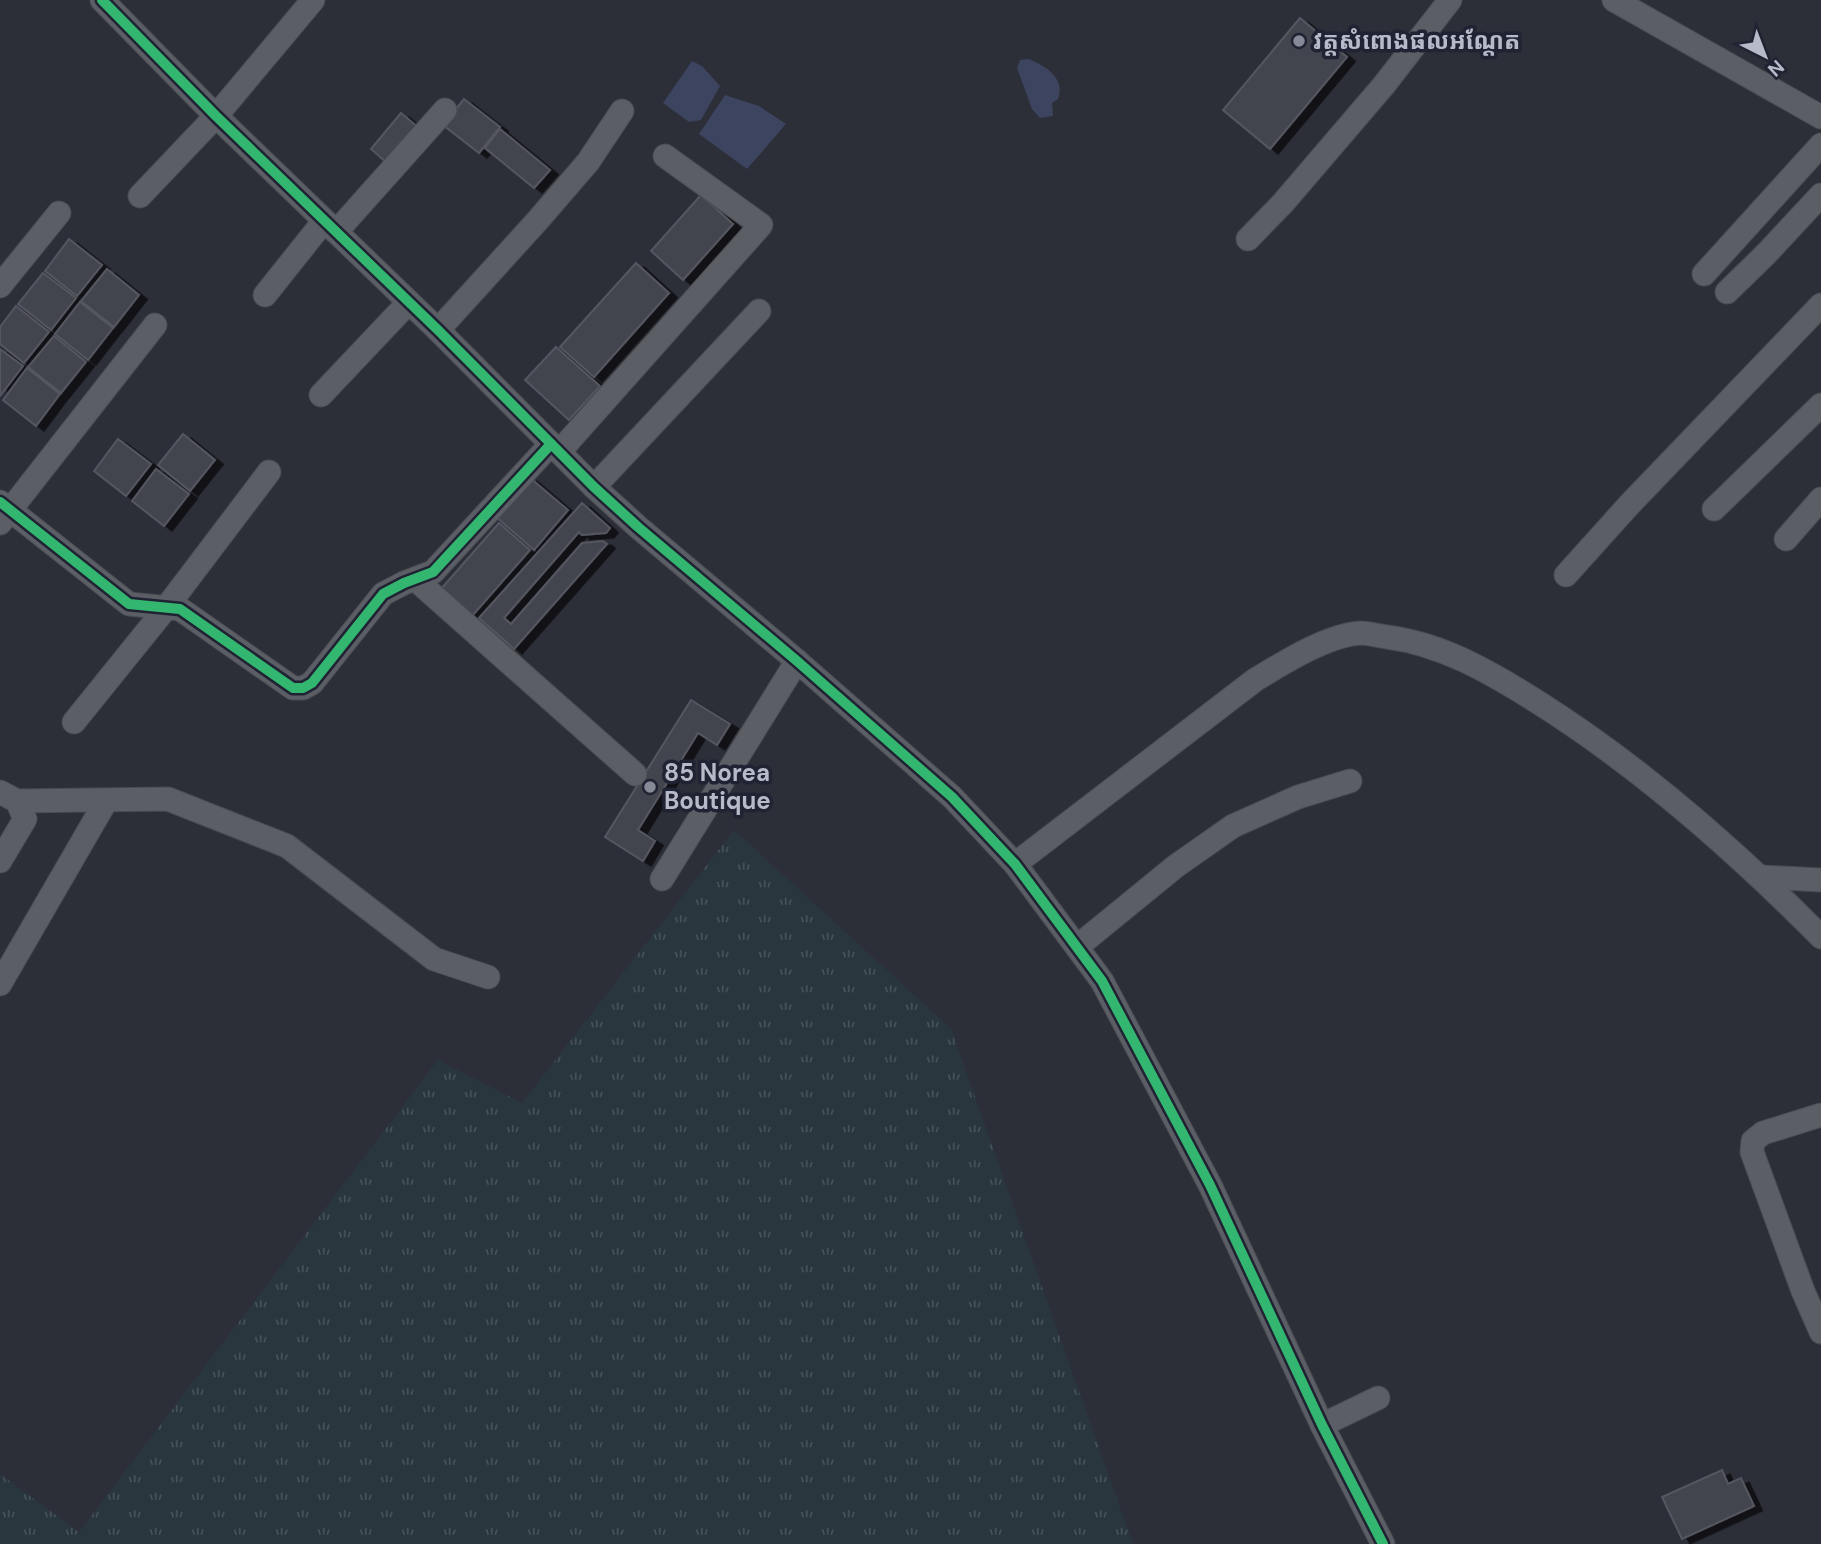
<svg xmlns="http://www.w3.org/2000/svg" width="1821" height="1544" font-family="'DM Sans','Noto Sans Khmer',sans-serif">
	<defs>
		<pattern id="grass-tufts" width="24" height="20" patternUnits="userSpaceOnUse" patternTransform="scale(1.75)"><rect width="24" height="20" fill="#29363d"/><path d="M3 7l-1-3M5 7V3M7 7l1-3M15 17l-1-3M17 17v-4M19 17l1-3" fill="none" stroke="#465158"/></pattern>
		<filter id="shadow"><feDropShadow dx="8" dy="4.5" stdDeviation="0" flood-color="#0009"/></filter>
	</defs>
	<rect width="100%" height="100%" fill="#2c2e38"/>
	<polygon fill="url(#grass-tufts)" points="734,830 951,1029 1133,1544 0,1544 0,1474 79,1532 438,1060 522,1103"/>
	<g fill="#3c4460">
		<path d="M 1029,59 C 1046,66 1066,79 1058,99 L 1052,103 L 1053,116 L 1040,118 L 1032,109 L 1017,68 L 1020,60 Z"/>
		<polygon points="692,61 702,66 720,86 701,120 689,122 663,103"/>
		<polygon points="725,95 759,106 786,124 747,169 699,134"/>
	</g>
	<g fill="#43454d" stroke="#545660" stroke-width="2" filter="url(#shadow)">
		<polygon points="1300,18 1347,57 1270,149 1223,110"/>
		<polygon points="464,99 500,127 479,153 443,125"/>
		<polygon points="401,113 419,128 388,164 371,149"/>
		<polygon points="500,129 550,170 534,188 485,148"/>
		<polygon points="701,195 733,224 683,280 651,251"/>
		<polygon points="69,239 102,265 77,296 45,271"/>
		<polygon points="636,263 669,293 594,377 560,347"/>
		<polygon points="107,269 139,295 114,327 81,301"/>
		<polygon points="43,273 76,298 51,330 18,304"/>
		<polygon points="80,302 113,328 88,360 55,334"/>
		<polygon points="16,306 49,332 24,363 0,344 0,327"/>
		<polygon points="54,336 86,362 61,393 28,367"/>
		<polygon points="556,347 600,386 569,420 525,380"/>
		<polygon points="0,349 23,366 0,396"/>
		<polygon points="27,368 60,394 36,426 3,400"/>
		<polygon points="183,434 215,460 190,491 158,465"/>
		<polygon points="118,439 151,464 126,496 94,471"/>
		<polygon points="156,469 189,494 164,526 132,501"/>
		<polygon points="529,477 568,510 534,550 495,516"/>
		<polygon points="582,503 610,528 606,533 582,535 579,532 504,618 511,624 582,543 603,541 607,544 514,649 479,618"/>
		<polygon points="499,523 530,550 472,616 441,589"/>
		<polygon points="691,700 730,724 717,745 698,733 638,830 655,841 643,861 605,837"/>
		<polygon points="1722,1470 1728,1484 1741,1478 1754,1506 1682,1539 1662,1497"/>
	</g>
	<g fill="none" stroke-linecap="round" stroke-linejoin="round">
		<g stroke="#4a4b52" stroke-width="25">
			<g id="minor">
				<polyline points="102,0 216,116 438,330 594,487 638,527 797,661 952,797 1015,864 1102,981 1210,1185 1322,1425 1383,1544"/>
				<polyline points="1614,0 1821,117"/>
				<polyline points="140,196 216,116 313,0"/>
				<polyline points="336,232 445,110"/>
				<polyline points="1248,239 1283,203 1384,85 1450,0"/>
				<polyline points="1704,274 1821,145"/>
				<polyline points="0,286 59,213"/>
				<polyline points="1727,292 1766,254 1821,195"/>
				<polyline points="265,295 324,221"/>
				<polyline points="438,330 538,220 588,162 622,111"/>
				<polyline points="321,395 409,302"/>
				<polyline points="559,452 761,225 665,156"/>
				<polyline points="594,487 759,311"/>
				<polyline points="0,502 129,604 180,609 293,688 303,688 312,683 383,594 404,583 433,572 551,444"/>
				<polyline points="1714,509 1821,405"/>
				<polyline points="0,523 155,325"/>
				<polyline points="1786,539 1821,499"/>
				<polyline points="1566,575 1629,505 1821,305"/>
				<polyline points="416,580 635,774"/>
				<polyline points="74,722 166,608 269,472"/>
				<polyline points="0,792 17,801 25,819 0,861"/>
				<polyline points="17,801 168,799 287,846 434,959 488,977"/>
				<path d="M 1015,864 L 1255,680 C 1283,663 1327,635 1361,633 C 1369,633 1379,636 1387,637 C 1442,644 1490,672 1536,701 C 1641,767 1734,849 1821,937"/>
				<polyline points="1762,877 1821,880"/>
				<polyline points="662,879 797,661"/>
				<polyline points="1078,946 1176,866 1233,826 1298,797 1350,781"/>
				<polyline points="0,984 106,801"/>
				<polyline points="1821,1115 1763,1133 1753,1141 1752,1152 1803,1291 1821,1332"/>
				<polyline points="1322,1425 1378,1398"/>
			</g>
		</g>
		<use href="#minor" stroke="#5c5e66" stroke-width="23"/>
		<g stroke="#202333" stroke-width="15">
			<g id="cycleway">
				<polyline points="102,0 216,116 438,330 594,487 638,527 797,661 952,797 1015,864 1102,981 1210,1185 1322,1425 1383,1544"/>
				<polyline points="0,502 129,604 180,609 293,688 303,688 312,683 383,594 404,583 433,572 551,444"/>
			</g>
		</g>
		<use href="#cycleway" stroke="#33b770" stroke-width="10"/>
	</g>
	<g fill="#868996" stroke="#202333" stroke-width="2.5">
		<circle cx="1299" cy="41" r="7"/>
		<circle cx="650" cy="787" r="7"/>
	</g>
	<g text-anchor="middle" stroke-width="7" stroke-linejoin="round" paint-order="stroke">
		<g font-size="24" font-weight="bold" fill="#b7bac8" stroke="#202333" text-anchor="start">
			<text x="1313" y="49">វត្តសំពោងផលអណ្តែត</text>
			<text x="664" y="781">85 Norea<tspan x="664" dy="28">Boutique</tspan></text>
		</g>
	</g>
	<g transform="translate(1765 56) rotate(138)" stroke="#202333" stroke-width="5" paint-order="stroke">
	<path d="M0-5L12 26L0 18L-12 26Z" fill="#b7bac8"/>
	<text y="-10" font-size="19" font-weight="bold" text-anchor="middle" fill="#b7bac8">N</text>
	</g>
</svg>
